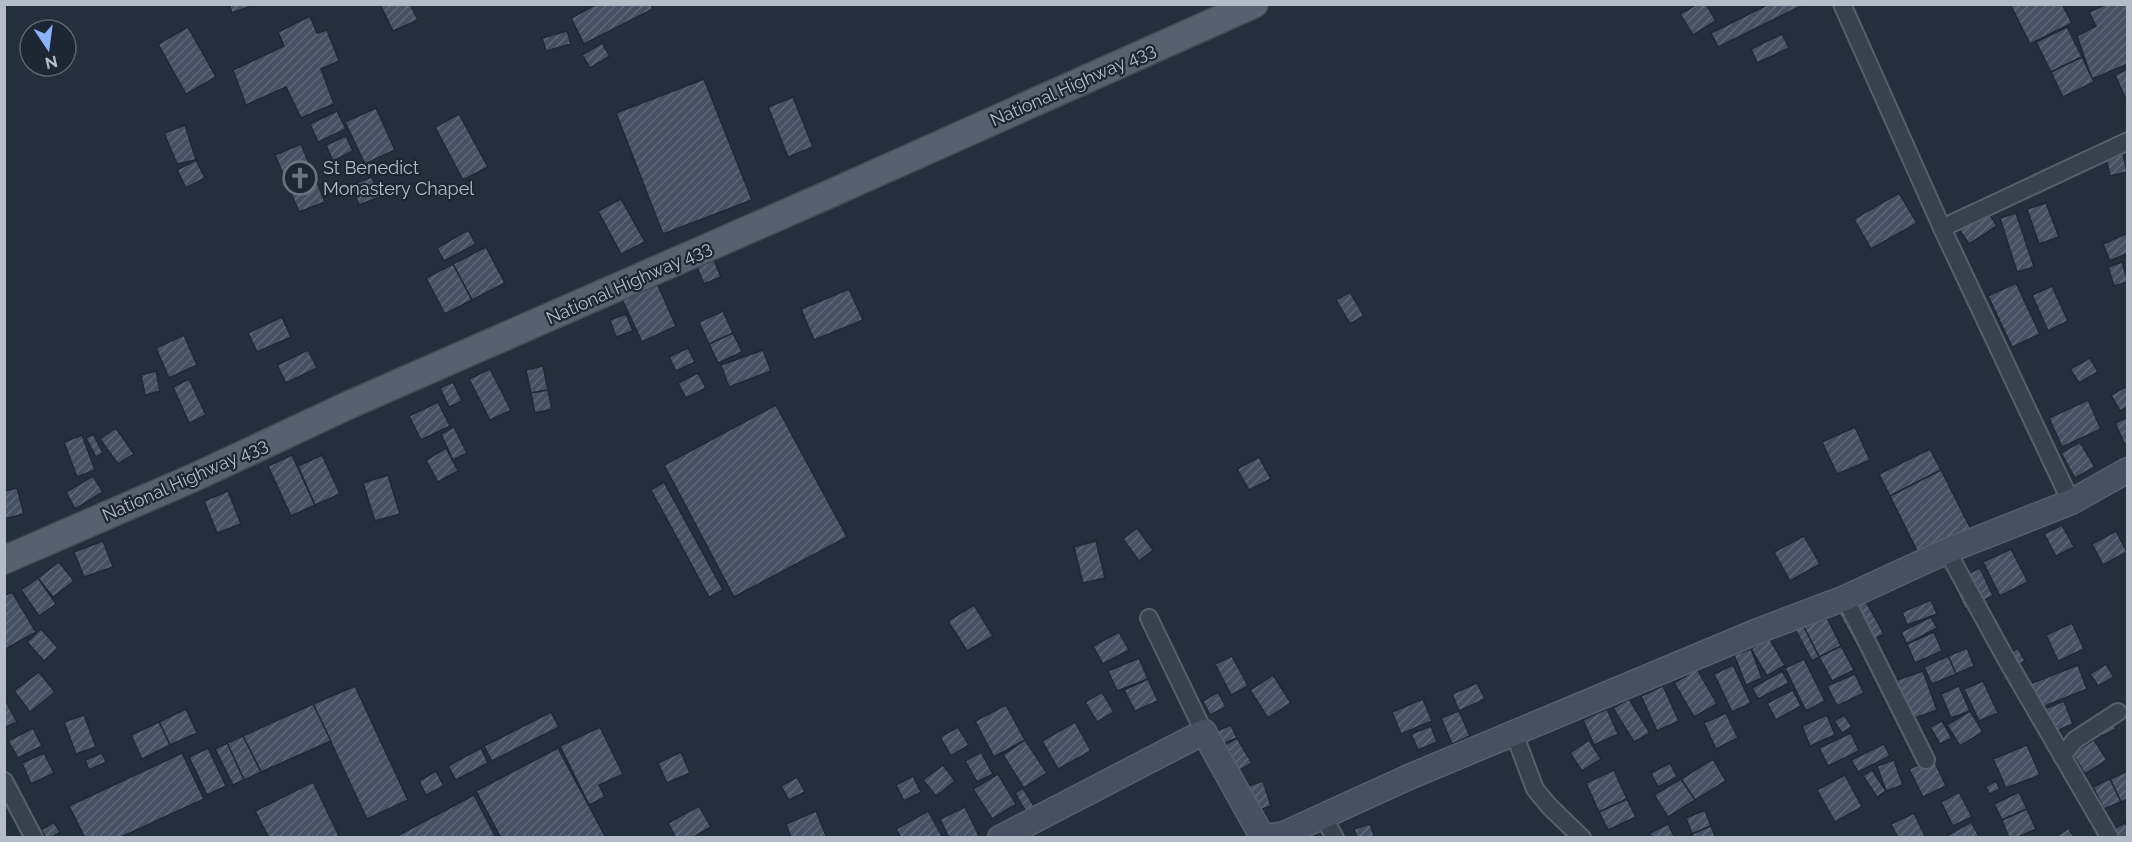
<svg xmlns="http://www.w3.org/2000/svg" width="2132" height="842" font-family="Raleway,sans-serif">
	<defs>
		<pattern id="building-hatch" width="6" height="6" patternUnits="userSpaceOnUse" patternTransform="scale(1.5)"><rect width="6" height="6" fill="#455162"/><path d="M-1 1l2-2M0 6l6-6M5 7l2-2" fill="none" stroke="#5d6877"/></pattern>
	</defs>
	<rect width="100%" height="100%" fill="#242f3e"/>
	<g fill="url(#building-hatch)" stroke="#1f2835" stroke-width="1.5">
		<polygon points="229,4 253,4 253,5 232,13"/>
		<polygon points="380,4 410,4 418,20 393,31"/>
		<polygon points="597,4 651,4 653,9 584,44 571,18"/>
		<polygon points="1697,4 1706,4 1716,21 1693,35 1680,14"/>
		<polygon points="1769,4 1805,4 1718,47 1711,33"/>
		<polygon points="2010,4 2062,4 2072,23 2030,44"/>
		<polygon points="2107,4 2128,4 2128,64 2092,79 2077,36 2096,26 2089,12"/>
		<polygon points="310,16 317,33 327,30 339,61 321,69 334,104 301,118 286,87 246,105 233,70 284,46 278,32"/>
		<polygon points="188,27 216,77 186,94 158,44"/>
		<polygon points="2067,27 2082,57 2051,72 2036,42"/>
		<polygon points="567,31 571,44 546,51 542,38"/>
		<polygon points="1782,34 1789,48 1757,63 1751,49"/>
		<polygon points="602,43 610,56 590,68 582,55"/>
		<polygon points="2082,57 2094,82 2063,97 2051,72"/>
		<polygon points="2128,69 2128,104 2115,75"/>
		<polygon points="704,79 752,200 663,234 616,113"/>
		<polygon points="793,97 813,147 788,157 768,107"/>
		<polygon points="376,108 395,150 365,164 345,122"/>
		<polygon points="337,111 346,129 318,142 310,124"/>
		<polygon points="459,114 488,167 463,180 435,127"/>
		<polygon points="185,125 196,160 177,164 164,133"/>
		<polygon points="346,136 353,151 333,161 326,145"/>
		<polygon points="301,144 325,202 299,212 275,155"/>
		<polygon points="2123,154 2127,172 2110,176 2106,158"/>
		<polygon points="196,160 205,178 186,188 177,170"/>
		<polygon points="372,177 380,197 359,205 351,185"/>
		<polygon points="1899,193 1917,223 1871,249 1854,219"/>
		<polygon points="621,199 645,242 621,254 598,211"/>
		<polygon points="2046,203 2059,237 2039,244 2027,209"/>
		<polygon points="1987,210 1997,226 1969,244 1958,228"/>
		<polygon points="2016,213 2034,267 2017,272 2000,218"/>
		<polygon points="468,230 476,244 444,261 437,248"/>
		<polygon points="2128,233 2128,253 2110,261 2103,244"/>
		<polygon points="486,247 505,283 472,300 453,264"/>
		<polygon points="714,260 721,277 704,284 697,267"/>
		<polygon points="2122,262 2128,282 2114,286 2108,267"/>
		<polygon points="453,264 472,300 445,314 426,278"/>
		<polygon points="656,281 676,326 642,342 621,297"/>
		<polygon points="2016,283 2040,334 2012,347 1988,296"/>
		<polygon points="2052,286 2068,321 2048,331 2032,295"/>
		<polygon points="849,289 863,320 814,340 801,309"/>
		<polygon points="1350,292 1364,316 1350,324 1336,300"/>
		<polygon points="723,311 733,333 709,344 699,322"/>
		<polygon points="626,314 633,331 616,337 610,320"/>
		<polygon points="282,317 291,337 257,352 248,333"/>
		<polygon points="733,333 742,352 718,363 709,344"/>
		<polygon points="184,335 197,365 169,378 156,348"/>
		<polygon points="688,348 695,362 676,371 669,357"/>
		<polygon points="308,350 317,368 286,383 277,365"/>
		<polygon points="763,350 771,371 729,387 721,365"/>
		<polygon points="2090,358 2098,372 2079,383 2070,369"/>
		<polygon points="543,366 548,390 531,393 526,370"/>
		<polygon points="490,369 511,410 490,420 469,379"/>
		<polygon points="156,371 160,391 145,395 141,375"/>
		<polygon points="698,373 706,388 686,398 678,383"/>
		<polygon points="189,379 206,415 189,423 173,387"/>
		<polygon points="453,382 462,401 449,407 440,388"/>
		<polygon points="2127,386 2128,407 2120,411 2111,395"/>
		<polygon points="548,390 552,409 535,413 531,393"/>
		<polygon points="2088,400 2101,429 2062,447 2049,418"/>
		<polygon points="438,402 450,426 421,440 409,416"/>
		<polygon points="776,405 847,537 734,597 664,465"/>
		<polygon points="2128,417 2128,448 2127,449 2115,423"/>
		<polygon points="454,427 467,453 453,460 441,434"/>
		<polygon points="1855,427 1870,460 1837,474 1822,442"/>
		<polygon points="116,428 134,454 118,464 100,439"/>
		<polygon points="93,434 103,453 96,457 86,438"/>
		<polygon points="82,435 95,470 77,477 64,442"/>
		<polygon points="2080,442 2095,467 2075,478 2061,453"/>
		<polygon points="446,448 458,471 438,482 426,460"/>
		<polygon points="1930,449 1941,470 1890,496 1879,474"/>
		<polygon points="292,455 315,505 291,516 268,466"/>
		<polygon points="322,455 340,494 315,505 298,466"/>
		<polygon points="1259,457 1271,479 1249,490 1237,469"/>
		<polygon points="1941,470 1976,539 1924,565 1890,496"/>
		<polygon points="388,475 400,514 375,521 363,483"/>
		<polygon points="93,476 103,492 75,509 66,492"/>
		<polygon points="664,482 723,590 709,597 651,490"/>
		<polygon points="17,488 24,514 4,519 4,491"/>
		<polygon points="228,491 241,524 217,533 204,501"/>
		<polygon points="2062,525 2074,547 2056,556 2044,534"/>
		<polygon points="1137,528 1153,550 1139,561 1123,539"/>
		<polygon points="2116,531 2127,552 2103,565 2092,544"/>
		<polygon points="1804,536 1820,564 1790,581 1774,552"/>
		<polygon points="103,541 113,567 84,577 74,552"/>
		<polygon points="1096,541 1105,578 1083,583 1074,547"/>
		<polygon points="2011,549 2028,582 2000,596 1983,562"/>
		<polygon points="59,562 74,581 53,597 38,578"/>
		<polygon points="1980,568 1993,596 1965,609 1952,581"/>
		<polygon points="38,578 56,604 39,616 21,590"/>
		<polygon points="12,592 36,632 4,650 4,596"/>
		<polygon points="1864,598 1884,634 1858,648 1838,612"/>
		<polygon points="1931,600 1937,614 1907,625 1902,612"/>
		<polygon points="974,605 993,636 967,651 948,621"/>
		<polygon points="1825,614 1841,646 1819,657 1803,625"/>
		<polygon points="1931,617 1937,628 1907,644 1901,632"/>
		<polygon points="2072,623 2084,649 2058,661 2046,635"/>
		<polygon points="1803,625 1819,657 1812,661 1795,629"/>
		<polygon points="41,629 58,648 44,661 27,642"/>
		<polygon points="1119,632 1129,650 1103,664 1093,646"/>
		<polygon points="1934,632 1942,651 1915,663 1907,644"/>
		<polygon points="1769,638 1785,665 1767,676 1751,649"/>
		<polygon points="1841,646 1854,670 1832,681 1819,657"/>
		<polygon points="1967,648 1974,666 1956,674 1948,656"/>
		<polygon points="2018,648 2025,661 2007,671 2000,659"/>
		<polygon points="1751,649 1762,678 1746,685 1734,655"/>
		<polygon points="1232,656 1248,686 1231,695 1215,664"/>
		<polygon points="1948,656 1956,674 1932,684 1924,667"/>
		<polygon points="1139,658 1148,679 1117,691 1108,671"/>
		<polygon points="1804,659 1825,701 1806,711 1785,668"/>
		<polygon points="2106,664 2114,677 2098,686 2090,674"/>
		<polygon points="1733,665 1751,703 1732,712 1714,674"/>
		<polygon points="2078,665 2087,689 2032,711 2022,687"/>
		<polygon points="1697,669 1717,704 1694,717 1674,683"/>
		<polygon points="1782,671 1789,683 1758,699 1752,688"/>
		<polygon points="1923,671 1937,710 1912,719 1897,680"/>
		<polygon points="39,672 55,692 30,712 14,691"/>
		<polygon points="1855,674 1864,693 1837,706 1827,686"/>
		<polygon points="1273,675 1291,703 1268,718 1250,690"/>
		<polygon points="1148,679 1158,701 1135,711 1124,690"/>
		<polygon points="1983,681 1998,713 1979,721 1964,689"/>
		<polygon points="1477,683 1485,699 1459,711 1452,694"/>
		<polygon points="355,686 408,800 367,819 313,704"/>
		<polygon points="1663,686 1679,721 1657,731 1641,696"/>
		<polygon points="1959,686 1970,711 1951,718 1941,694"/>
		<polygon points="1793,690 1801,706 1776,720 1767,703"/>
		<polygon points="1102,692 1114,712 1097,722 1085,702"/>
		<polygon points="1218,692 1226,707 1210,715 1203,701"/>
		<polygon points="4,698 17,722 4,728"/>
		<polygon points="1423,699 1432,721 1401,734 1392,712"/>
		<polygon points="1629,699 1650,733 1634,742 1613,708"/>
		<polygon points="2064,701 2073,724 2042,737 2032,714"/>
		<polygon points="313,704 331,741 261,772 243,736"/>
		<polygon points="1006,705 1025,740 994,757 975,721"/>
		<polygon points="186,709 197,733 170,745 159,722"/>
		<polygon points="1607,709 1618,734 1594,745 1583,720"/>
		<polygon points="1459,711 1470,736 1452,744 1441,718"/>
		<polygon points="1970,711 1983,732 1960,746 1947,725"/>
		<polygon points="551,712 559,727 492,761 484,746"/>
		<polygon points="1726,713 1738,738 1716,749 1704,723"/>
		<polygon points="84,715 96,747 76,754 64,722"/>
		<polygon points="1827,715 1835,735 1810,746 1802,726"/>
		<polygon points="1844,715 1852,727 1842,733 1834,721"/>
		<polygon points="2110,716 2116,729 2103,736 2097,723"/>
		<polygon points="1942,721 1952,738 1940,744 1930,727"/>
		<polygon points="159,722 170,745 142,759 131,735"/>
		<polygon points="1075,722 1091,751 1058,769 1042,741"/>
		<polygon points="1231,725 1237,738 1222,744 1217,731"/>
		<polygon points="1431,726 1437,742 1418,750 1411,734"/>
		<polygon points="600,727 623,774 599,785 605,797 589,805 560,746"/>
		<polygon points="958,727 969,745 951,756 940,737"/>
		<polygon points="33,728 42,746 18,758 8,741"/>
		<polygon points="1851,733 1859,751 1828,766 1819,748"/>
		<polygon points="243,736 261,772 244,780 227,743"/>
		<polygon points="1237,738 1252,763 1221,781 1206,756"/>
		<polygon points="1025,740 1047,773 1024,788 1003,755"/>
		<polygon points="1589,740 1601,759 1582,771 1570,753"/>
		<polygon points="2094,740 2107,760 2085,774 2072,753"/>
		<polygon points="227,743 244,780 233,785 215,749"/>
		<polygon points="1884,744 1890,756 1858,772 1851,760"/>
		<polygon points="2027,745 2040,775 2006,788 1993,759"/>
		<polygon points="208,748 226,786 207,795 189,757"/>
		<polygon points="481,748 488,763 456,780 448,766"/>
		<polygon points="558,748 606,838 501,838 476,791"/>
		<polygon points="681,752 690,773 667,783 658,763"/>
		<polygon points="981,752 993,774 977,782 965,761"/>
		<polygon points="44,753 54,773 31,784 22,763"/>
		<polygon points="102,753 106,762 89,770 85,760"/>
		<polygon points="182,753 204,799 119,838 85,838 69,806"/>
		<polygon points="1933,758 1946,786 1923,797 1909,769"/>
		<polygon points="1713,759 1726,781 1695,800 1681,779"/>
		<polygon points="1894,760 1903,785 1886,791 1877,766"/>
		<polygon points="1670,763 1677,777 1658,787 1651,773"/>
		<polygon points="943,765 955,781 936,796 923,780"/>
		<polygon points="1614,770 1627,799 1599,812 1586,783"/>
		<polygon points="1872,770 1886,791 1877,797 1863,776"/>
		<polygon points="436,771 444,786 426,795 419,781"/>
		<polygon points="2128,771 2128,799 2121,802 2110,779"/>
		<polygon points="998,774 1016,804 992,819 973,789"/>
		<polygon points="1845,775 1862,807 1835,822 1817,790"/>
		<polygon points="913,776 921,792 904,801 896,785"/>
		<polygon points="797,777 805,792 789,800 781,786"/>
		<polygon points="1681,779 1695,800 1668,817 1654,795"/>
		<polygon points="2110,779 2121,802 2104,809 2093,787"/>
		<polygon points="1263,781 1271,806 1239,817 1230,792"/>
		<polygon points="1996,781 2000,789 1990,794 1985,787"/>
		<polygon points="313,782 340,838 269,838 255,811"/>
		<polygon points="1023,788 1034,806 1026,812 1015,793"/>
		<polygon points="1959,792 1972,817 1953,826 1941,802"/>
		<polygon points="2019,792 2027,809 2002,820 1994,804"/>
		<polygon points="474,795 496,838 393,838"/>
		<polygon points="1627,799 1636,817 1608,830 1599,812"/>
		<polygon points="699,806 711,827 692,838 676,838 668,823"/>
		<polygon points="965,807 980,838 949,838 940,819"/>
		<polygon points="2027,809 2036,829 2016,838 2009,838 2002,820"/>
		<polygon points="1705,810 1711,826 1692,834 1686,818"/>
		<polygon points="816,811 827,838 791,838 786,824"/>
		<polygon points="928,811 943,838 901,838 896,829"/>
		<polygon points="1914,813 1926,838 1898,838 1891,824"/>
		<polygon points="54,822 60,832 51,838 46,838 41,830"/>
		<polygon points="1971,822 1980,838 1943,838"/>
		<polygon points="2125,823 2128,828 2128,836 2109,838 2106,833"/>
		<polygon points="1370,824 1375,838 1357,838 1354,829"/>
		<polygon points="1668,824 1675,838 1652,838 1650,833"/>
		<polygon points="1711,826 1716,838 1694,838 1692,834"/>
		<polygon points="2069,828 2074,838 2053,838"/>
	</g>
	<g fill="none" stroke-linecap="round" stroke-linejoin="round">
		<g stroke="#565f6c" stroke-width="20">
			<g id="street">
				<polyline points="1842,4 1942,228 2071,502"/>
				<polyline points="1942,228 2128,141"/>
				<polyline points="1947,551 2005,657 2110,838"/>
				<polyline points="1845,598 1926,760"/>
				<polyline points="1149,618 1204,732"/>
				<polyline points="1514,733 1535,789 1549,806 1582,838"/>
				<polyline points="2062,756 2075,740 2118,712"/>
				<polyline points="4,781 34,838"/>
				<polyline points="1323,816 1335,838"/>
			</g>
		</g>
		<g stroke="#565f6c" stroke-width="27">
			<polyline id="secondary" points="1000,838 1204,732 1259,831 1267,837 1284,834 1409,777 1758,631 1845,598 1947,551 2071,502 2128,470"/>
		</g>
		<g stroke="#414a57" stroke-width="30">
			<polyline id="primary" points="4,560 195,477 351,404 825,196 1254,4"/>
		</g>
		<use href="#street" stroke="#38414e" stroke-width="16"/>
		<use href="#secondary" stroke="#465061" stroke-width="24"/>
		<use href="#primary" stroke="#56606e" stroke-width="27"/>
	</g>
	<defs>
		<g id="church-ring" transform="scale(1.725)"><circle r="9.5" fill="#1d2633" stroke="#6b7280" stroke-width="1.5"/><path d="M-1.2-6h2.4v3.5h3.3v2.4h-3.3V6h-2.4V-.1h-3.3v-2.4h3.3Z" fill="#6b7280"/></g>
	</defs>
	<g fill-rule="evenodd">
		<use href="#church-ring" x="300" y="178"/>
	</g>
	<g text-anchor="middle" stroke-width="4.5" stroke-linejoin="round" paint-order="stroke">
		<g font-size="18" fill="#b4bcc9" stroke="#1d2633">
			<text transform="translate(1073 85) rotate(-24)" y="6">National Highway 433</text>
			<text transform="translate(629 283) rotate(-24)" y="6">National Highway 433</text>
			<text transform="translate(185 480) rotate(-24)" y="6">National Highway 433</text>
		</g>
		<g font-size="18" fill="#b4bcc9" stroke="#1d2633" text-anchor="start">
			<text x="323" y="174">St Benedict<tspan x="323" dy="21">Monastery Chapel</tspan></text>
		</g>
	</g>
	<rect width="2132" height="842" fill="none" stroke="#b4bcc9" stroke-width="12"/>
	<g transform="translate(48 48) rotate(167)"><circle r="28" fill="#1d2633" stroke="#59626f" stroke-width="1.5"/>
	<path d="M0-4.5L10 22L0 15L-10 22Z" fill="#8ab4f8"/>
	<text y="-9" font-size="16" font-weight="bold" text-anchor="middle" fill="#b4bcc9">N</text>
	</g>
</svg>
